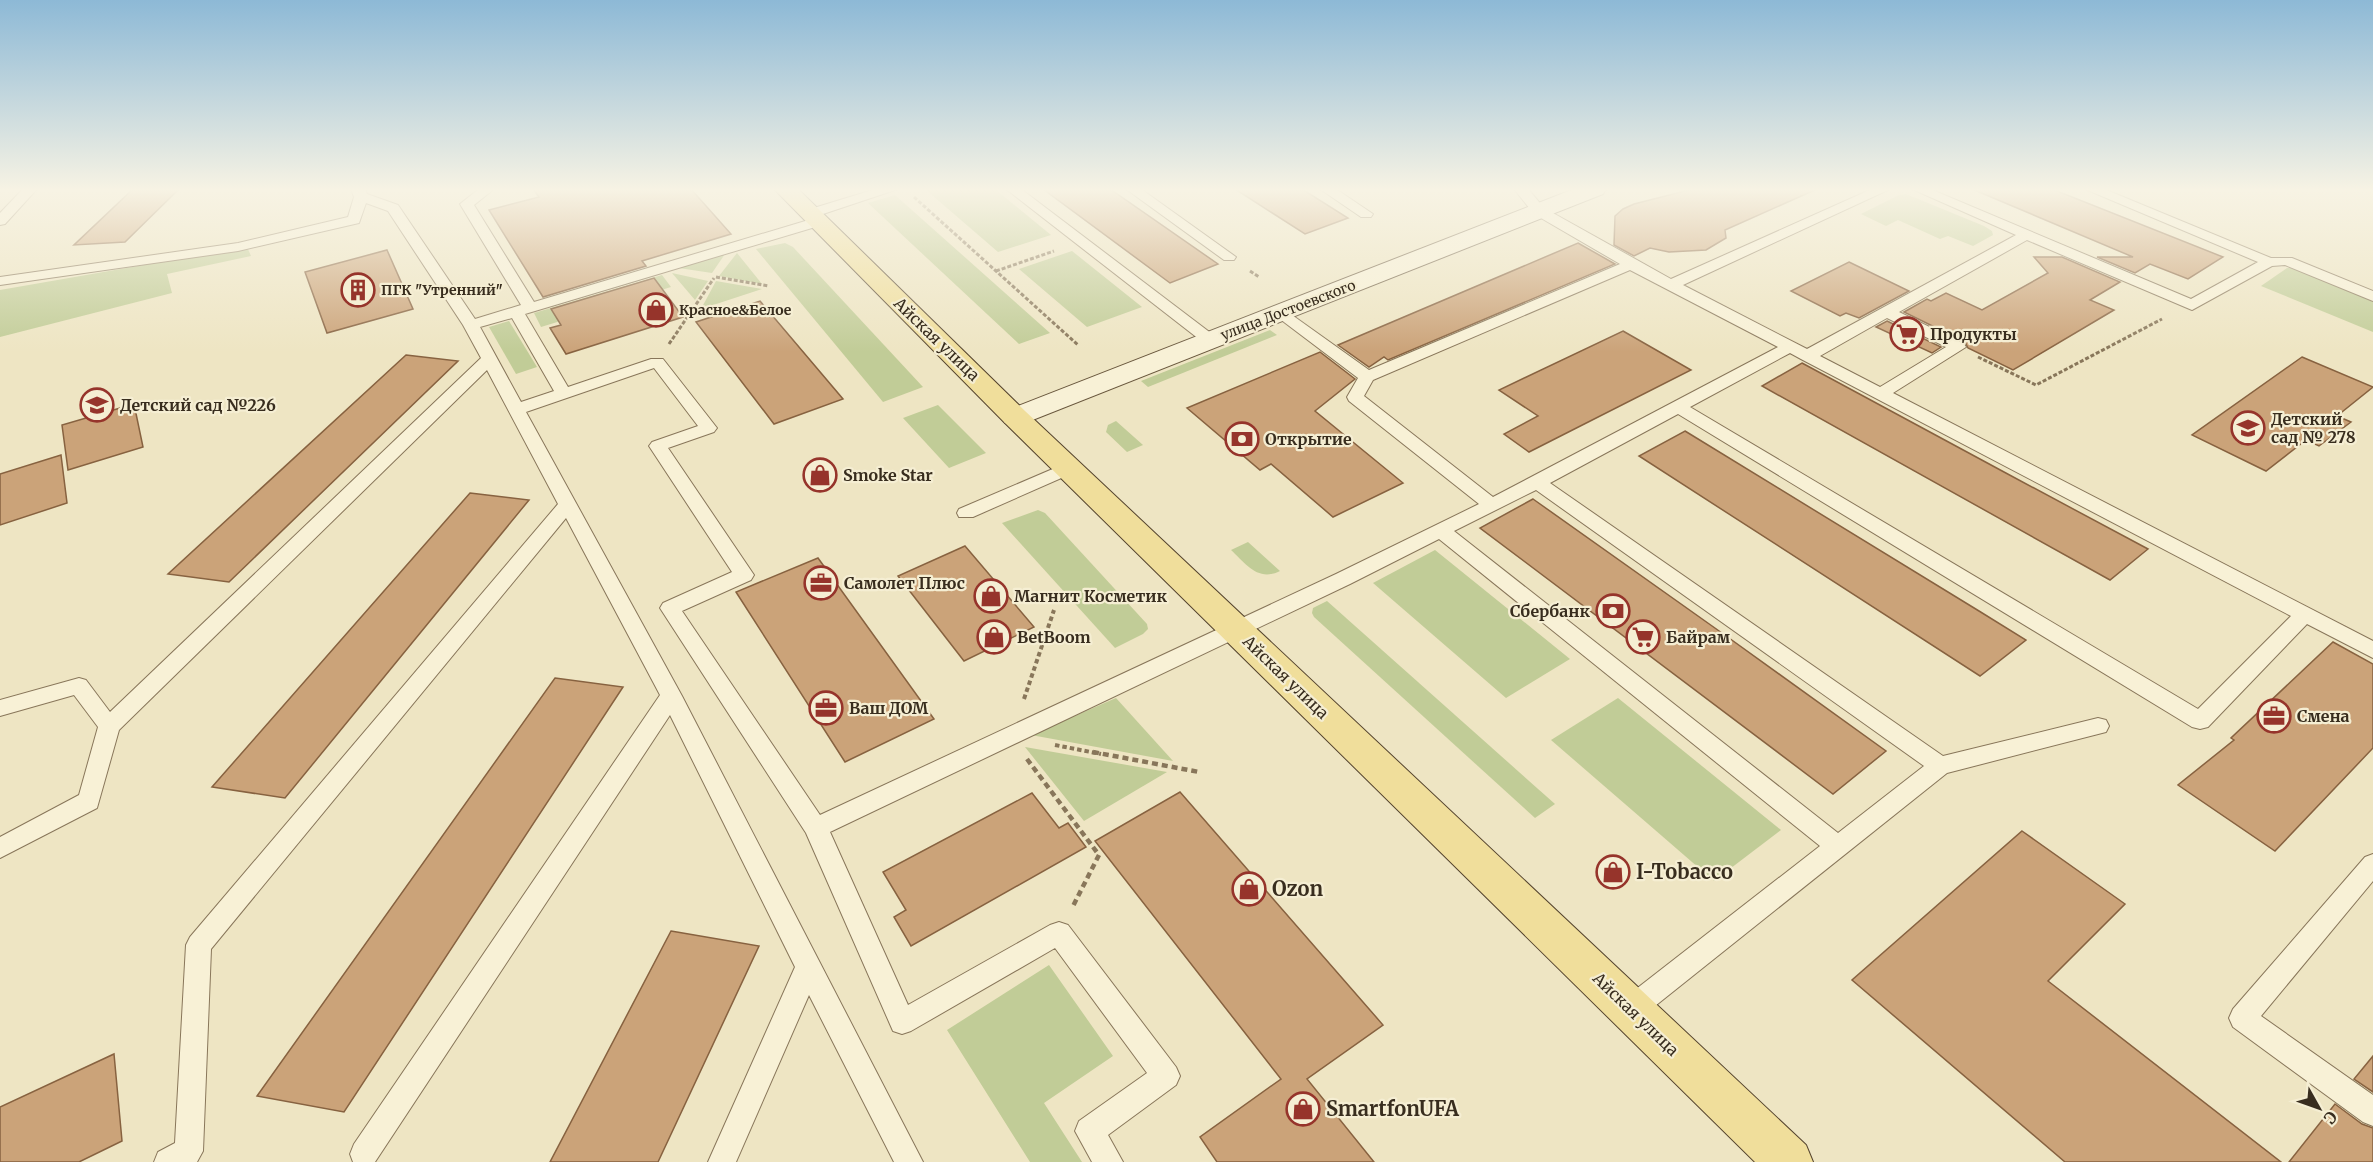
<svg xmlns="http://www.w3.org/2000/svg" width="2373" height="1162" font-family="Merriweather,serif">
	<rect width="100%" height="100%" fill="#eee5c3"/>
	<g fill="#c1cc97">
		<polygon points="925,189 995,189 1051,235 998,252"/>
		<polygon points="1906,194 1984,226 1992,231 1993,235 1973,246 1948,236 1940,239 1898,220 1886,226 1861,214 1899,195"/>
		<polygon points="895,195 1050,333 1019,344 868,203"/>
		<polygon points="785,243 793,247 923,387 883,402 756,249"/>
		<polygon points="247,247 251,256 167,274 172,293 0,337 0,290"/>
		<polygon points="727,251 712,273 672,267"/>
		<polygon points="1072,251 1142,307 1087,327 1019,269"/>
		<polygon points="737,253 762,284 719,276"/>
		<polygon points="2287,268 2296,268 2373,298 2373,332 2261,286"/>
		<polygon points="672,273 708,281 695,300"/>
		<polygon points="662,275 671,287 541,327 534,313"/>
		<polygon points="716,281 762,289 701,309"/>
		<polygon points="509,321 537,367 516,374 489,327"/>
		<polygon points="1270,330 1277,335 1148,387 1141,381"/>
		<polygon points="938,405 986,453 949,468 903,418"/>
		<polygon points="1116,421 1143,445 1127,452 1106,432 1108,425"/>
		<polygon points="1038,510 1045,513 1147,624 1148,629 1143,634 1115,648 1002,523"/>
		<path d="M 1248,542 L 1280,571 C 1258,582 1246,564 1231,550 Z"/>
		<polygon points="1435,550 1570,659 1506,698 1373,583"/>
		<polygon points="1327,601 1555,804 1535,818 1314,617 1312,613 1313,608"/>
		<polygon points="1116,698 1173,761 1031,735"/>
		<polygon points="1618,698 1781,830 1714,881 1551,740"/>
		<polygon points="1025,747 1167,772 1084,821"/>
		<polygon points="1049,965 1113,1056 1044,1103 1082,1162 1030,1162 947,1030"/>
	</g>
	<g fill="#cba379" stroke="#876240" stroke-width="1.5">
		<polygon points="133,189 179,189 125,242 74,245"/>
		<polygon points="533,189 691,189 731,234 642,261 646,266 543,297 489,210 539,197"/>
		<polygon points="1043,189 1110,189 1218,264 1170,283"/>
		<polygon points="1235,189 1302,189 1348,218 1305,234"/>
		<polygon points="1693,189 1817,189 1725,230 1726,238 1706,250 1669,252 1650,248 1634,256 1614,245 1615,216 1623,209 1634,204"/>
		<polygon points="1972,189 2052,189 2223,257 2188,279 2150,264 2135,273 2097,257 2133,257"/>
		<polygon points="1578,243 1615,264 1388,360 1384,357 1369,367 1338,345"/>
		<polygon points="387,250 413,309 327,333 305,272"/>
		<polygon points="2034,257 2062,257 2120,282 2090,300 2114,310 2013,370 1968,348 1965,342 1904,312 1927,299 1931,301 1946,293 1982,310 2048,273"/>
		<polygon points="1849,262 1909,291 1859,318 1846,313 1840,316 1791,291"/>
		<polygon points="654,278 683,317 566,354 550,328 561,325 551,309"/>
		<polygon points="760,301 843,399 774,424 696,322"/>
		<polygon points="1887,321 1941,347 1932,353 1876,327"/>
		<polygon points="1623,331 1691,370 1529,452 1504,434 1538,416 1499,390"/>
		<polygon points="1320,352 1355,379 1315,411 1403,483 1333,517 1271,464 1260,470 1187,408"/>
		<polygon points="406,355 458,361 229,582 168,574"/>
		<polygon points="2302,357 2373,387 2337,416 2351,422 2319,446 2306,440 2266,471 2192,435"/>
		<polygon points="1802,363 2004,472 2148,549 2110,580 1762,386"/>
		<polygon points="134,404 143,447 68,470 62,425"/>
		<polygon points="1685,431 1979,611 2026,640 1980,676 1639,456"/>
		<polygon points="61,455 67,503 0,525 0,474"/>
		<polygon points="470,493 529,500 285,798 212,787"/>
		<polygon points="1533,499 1729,638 1886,751 1833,794 1480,528"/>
		<polygon points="965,546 1034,627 964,661 898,576"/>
		<polygon points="818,558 934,719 845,762 736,592"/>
		<polygon points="2333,642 2373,664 2373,748 2275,851 2178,785 2234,740 2231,738"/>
		<polygon points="555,678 623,687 344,1112 257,1096"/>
		<polygon points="1180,792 1383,1025 1307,1079 1374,1162 1217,1162 1200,1137 1281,1079 1095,841"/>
		<polygon points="1032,793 1059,828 1068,823 1086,847 911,946 894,917 906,910 883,872"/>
		<polygon points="2022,831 2125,904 2048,981 2281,1162 2065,1162 1852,980"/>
		<polygon points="671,931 759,946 658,1162 550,1162"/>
		<polygon points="114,1054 122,1141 79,1162 0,1162 0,1107"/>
		<polygon points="2373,1056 2373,1092 2354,1079"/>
		<polygon points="2335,1104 2362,1124 2373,1128 2373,1162 2289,1162"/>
	</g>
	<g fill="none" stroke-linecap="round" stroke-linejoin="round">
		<g stroke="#88765a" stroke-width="2">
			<g id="lane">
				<polygon points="23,189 37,189 5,224 0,225 0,213"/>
				<path d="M 351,189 L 365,189 L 367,194 L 398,205 L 475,319 L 521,305 L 460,204 L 479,189 L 494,189 L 474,205 L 534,302 L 812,219 L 822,219 L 824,222 L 822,225 L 525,314 L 568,387 L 651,359 L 663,359 L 717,428 L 714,432 L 668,448 L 754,575 L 751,580 L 682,611 L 820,815 L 1336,574 L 1479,504 L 1349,401 L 1347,397 L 1358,378 L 1272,313 L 1275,310 L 1285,310 L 1369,370 L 1620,264 L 1534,214 L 1514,189 L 1528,189 L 1544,208 L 1671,279 L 1872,189 L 1890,189 L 1683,285 L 1807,349 L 2016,235 L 1912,189 L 1930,189 L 2191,299 L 2258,262 L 2085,189 L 2104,189 L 2271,258 L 2292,258 L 2373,291 L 2373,301 L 2285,265 L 2272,266 L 2192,310 L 2027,240 L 1899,312 L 1964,344 L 1966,347 L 1893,393 L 2373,641 L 2373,658 L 2307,624 L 2208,727 L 2200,729 L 2192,727 L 1678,414 L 1550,483 L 1943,756 L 2098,718 L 2106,720 L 2109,726 L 2106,732 L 1947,773 L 1640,1018 L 1631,1021 L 1622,1018 L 1618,1009 L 1622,1000 L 1820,846 L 1439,539 L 1350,584 L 830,832 L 908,1005 L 1050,925 L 1059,922 L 1068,925 L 1176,1067 L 1180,1076 L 1176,1085 L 1108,1135 L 1123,1162 L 1092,1162 L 1075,1131 L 1079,1121 L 1147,1073 L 1055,948 L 911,1031 L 902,1034 L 893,1031 L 806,833 L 660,608 L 663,603 L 732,572 L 649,446 L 652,442 L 698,426 L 654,368 L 526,412 L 682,696 L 923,1162 L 894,1162 L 809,995 L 736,1162 L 708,1162 L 795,967 L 670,715 L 375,1162 L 353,1162 L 350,1154 L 354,1144 L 660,695 L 566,518 L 211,949 L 203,1151 L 197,1162 L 154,1162 L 158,1152 L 175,1143 L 186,945 L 190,937 L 558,504 L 487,370 L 119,730 L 97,808 L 0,858 L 0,837 L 79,795 L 98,727 L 74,695 L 0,716 L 0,700 L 79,678 L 86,680 L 110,712 L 481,358 L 463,325 L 388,211 L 366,203 L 359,223 L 238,251 L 0,285 L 0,277 L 238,243 L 348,217 L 354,197 ZM 1630,270 L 1778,347 L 1493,497 L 1364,396 L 1373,380 ZM 512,318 L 554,391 L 521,402 L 480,327 ZM 1887,318 L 1946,347 L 1880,387 L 1820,356 ZM 1790,353 L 1801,359 L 2291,616 L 2198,709 L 1690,407 ZM 1536,490 L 1924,766 L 1838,833 L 1454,531 Z"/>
				<polygon points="876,189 898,189 814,217 804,217 802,214 804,211"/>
				<polygon points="1006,189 1021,189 1216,337 1218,340 1216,343 1204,343"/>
				<polygon points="1126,189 1141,189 1236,257 1234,260 1224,260"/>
				<polygon points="1320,189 1336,189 1373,214 1371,217 1361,217"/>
				<polygon points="1069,462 1075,464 1078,468 1075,472 973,517 959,517 957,513 959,509"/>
				<polygon points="2373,854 2373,881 2261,1016 2373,1095 2373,1126 2363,1122 2233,1027 2229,1018 2233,1009 2365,857"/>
			</g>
		</g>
		<g stroke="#69573d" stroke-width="2">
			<polygon id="secondary" points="1574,189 1606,189 1603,194 1025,423 1015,426 1005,423 1001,417 1005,411"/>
		</g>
		<g stroke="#55442e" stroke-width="2">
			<polygon id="primary" points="774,189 798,189 1025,411 1806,1145 1813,1162 1755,1162 1005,423"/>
		</g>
		<g stroke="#88765a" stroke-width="3" stroke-dasharray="4 2" stroke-linecap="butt">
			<polyline points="914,197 1078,345"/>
			<polyline points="996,271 1054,251"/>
			<polyline points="1250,271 1259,277"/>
			<polyline points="716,277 769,286"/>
			<polyline points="669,344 714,278"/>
			<polyline points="1978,357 2036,385 2162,319"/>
		</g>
		<g stroke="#88765a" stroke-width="4" stroke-dasharray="4.5 3" stroke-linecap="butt">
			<polyline points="1024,699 1054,610"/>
			<polyline points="1055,745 1101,754"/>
		</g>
		<g stroke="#88765a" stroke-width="4.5" stroke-dasharray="6 4" stroke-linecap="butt">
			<polyline points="1093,752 1199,772"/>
			<polyline points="1027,759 1099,855 1072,908"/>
		</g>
		<use href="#lane" fill="#f8f1d6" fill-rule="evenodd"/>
		<use href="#secondary" fill="#f8f1d6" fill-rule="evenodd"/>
		<use href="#primary" fill="#f0de9b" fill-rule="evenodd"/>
	</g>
	<linearGradient id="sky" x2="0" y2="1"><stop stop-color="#8db9d6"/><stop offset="0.54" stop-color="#f7f3e4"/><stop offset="1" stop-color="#f7f3e4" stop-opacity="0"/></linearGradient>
	<rect width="2373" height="352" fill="url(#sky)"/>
	<defs>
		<g id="building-ring" transform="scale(1.725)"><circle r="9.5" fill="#f5eed3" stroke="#96342b" stroke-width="1.5"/><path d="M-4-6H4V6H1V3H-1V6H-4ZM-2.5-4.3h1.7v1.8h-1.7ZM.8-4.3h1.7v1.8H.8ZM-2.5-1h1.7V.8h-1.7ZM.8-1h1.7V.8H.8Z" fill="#96342b"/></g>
		<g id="shop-ring" transform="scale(1.725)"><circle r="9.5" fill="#f5eed3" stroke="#96342b" stroke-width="1.5"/><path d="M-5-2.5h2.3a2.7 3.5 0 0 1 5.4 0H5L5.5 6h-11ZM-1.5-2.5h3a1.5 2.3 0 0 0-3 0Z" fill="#96342b"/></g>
		<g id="supermarket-ring" transform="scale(1.725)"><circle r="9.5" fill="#f5eed3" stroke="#96342b" stroke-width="1.5"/><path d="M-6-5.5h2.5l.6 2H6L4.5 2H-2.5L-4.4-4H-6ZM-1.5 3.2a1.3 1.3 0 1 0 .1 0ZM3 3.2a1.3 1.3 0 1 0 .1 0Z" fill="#96342b"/></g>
		<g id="school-ring" transform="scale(1.725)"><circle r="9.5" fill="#f5eed3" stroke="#96342b" stroke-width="1.5"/><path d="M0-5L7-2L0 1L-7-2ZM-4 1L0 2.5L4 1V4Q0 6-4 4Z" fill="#96342b"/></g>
		<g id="bank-ring" transform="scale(1.725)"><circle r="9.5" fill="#f5eed3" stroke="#96342b" stroke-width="1.5"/><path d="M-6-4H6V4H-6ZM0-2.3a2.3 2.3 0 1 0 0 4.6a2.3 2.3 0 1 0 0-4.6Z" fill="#96342b"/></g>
		<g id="office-ring" transform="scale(1.725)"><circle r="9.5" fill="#f5eed3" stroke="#96342b" stroke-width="1.5"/><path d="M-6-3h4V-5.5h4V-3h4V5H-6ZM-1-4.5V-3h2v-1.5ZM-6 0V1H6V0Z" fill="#96342b"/></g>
	</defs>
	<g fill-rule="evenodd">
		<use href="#building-ring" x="358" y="290"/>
		<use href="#shop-ring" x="656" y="310"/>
		<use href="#supermarket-ring" x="1907" y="334"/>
		<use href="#school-ring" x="97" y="405"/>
		<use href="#school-ring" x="2248" y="428"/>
		<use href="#bank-ring" x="1242" y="439"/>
		<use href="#shop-ring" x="820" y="475"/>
		<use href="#office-ring" x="821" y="583"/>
		<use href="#shop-ring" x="991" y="596"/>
		<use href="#bank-ring" x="1613" y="611"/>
		<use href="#shop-ring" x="994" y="637"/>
		<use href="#supermarket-ring" x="1643" y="637"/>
		<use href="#office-ring" x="826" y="708"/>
		<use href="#office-ring" x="2274" y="716"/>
		<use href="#shop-ring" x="1613" y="872"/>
		<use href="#shop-ring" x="1249" y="889"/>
		<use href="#shop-ring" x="1303" y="1109"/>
	</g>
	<g text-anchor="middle" stroke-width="4.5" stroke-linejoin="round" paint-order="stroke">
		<g font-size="14" font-weight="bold" fill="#382d1e" stroke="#f5eed3" text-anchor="start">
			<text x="381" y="295">ПГК "Утренний"</text>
			<text x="679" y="315">Красное&amp;Белое</text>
		</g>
		<g font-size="14" fill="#382d1e" stroke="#f5eed3">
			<text transform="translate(1288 310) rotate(-21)" y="5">улица Достоевского</text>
		</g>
		<g font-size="16" font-weight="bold" fill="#382d1e" stroke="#f5eed3" text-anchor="start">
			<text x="1930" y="340">Продукты</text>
			<text x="120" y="411">Детский сад №226</text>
			<text x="2271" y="425">Детский<tspan x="2271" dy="18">сад № 278</tspan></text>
			<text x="1265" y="445">Открытие</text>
			<text x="843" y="481">Smoke Star</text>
			<text x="844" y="589">Самолет Плюс</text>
			<text x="1014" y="602">Магнит Косметик</text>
			<text x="1590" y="617" text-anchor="end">Сбербанк</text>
			<text x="1017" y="643">BetBoom</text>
			<text x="1666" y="643">Байрам</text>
			<text x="849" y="714">Ваш ДОМ</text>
			<text x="2297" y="722">Смена</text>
		</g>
		<g font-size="16" fill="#382d1e" stroke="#f5eed3">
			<text transform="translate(937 339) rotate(44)" y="6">Айская улица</text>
			<text transform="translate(1286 677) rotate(44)" y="6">Айская улица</text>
			<text transform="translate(1636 1014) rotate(44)" y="6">Айская улица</text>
		</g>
		<g font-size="20" font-weight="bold" fill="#382d1e" stroke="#f5eed3" text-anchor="start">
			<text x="1636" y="879">I-Tobacco</text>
			<text x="1272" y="896">Ozon</text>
			<text x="1326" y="1116">SmartfonUFA</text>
		</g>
	</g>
	<g transform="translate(2319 1108) rotate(130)" stroke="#f5eed3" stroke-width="4.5" paint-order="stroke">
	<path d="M0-4.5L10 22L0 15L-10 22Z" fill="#382d1e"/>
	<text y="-9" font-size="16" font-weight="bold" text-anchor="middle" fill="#382d1e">С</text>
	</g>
</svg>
